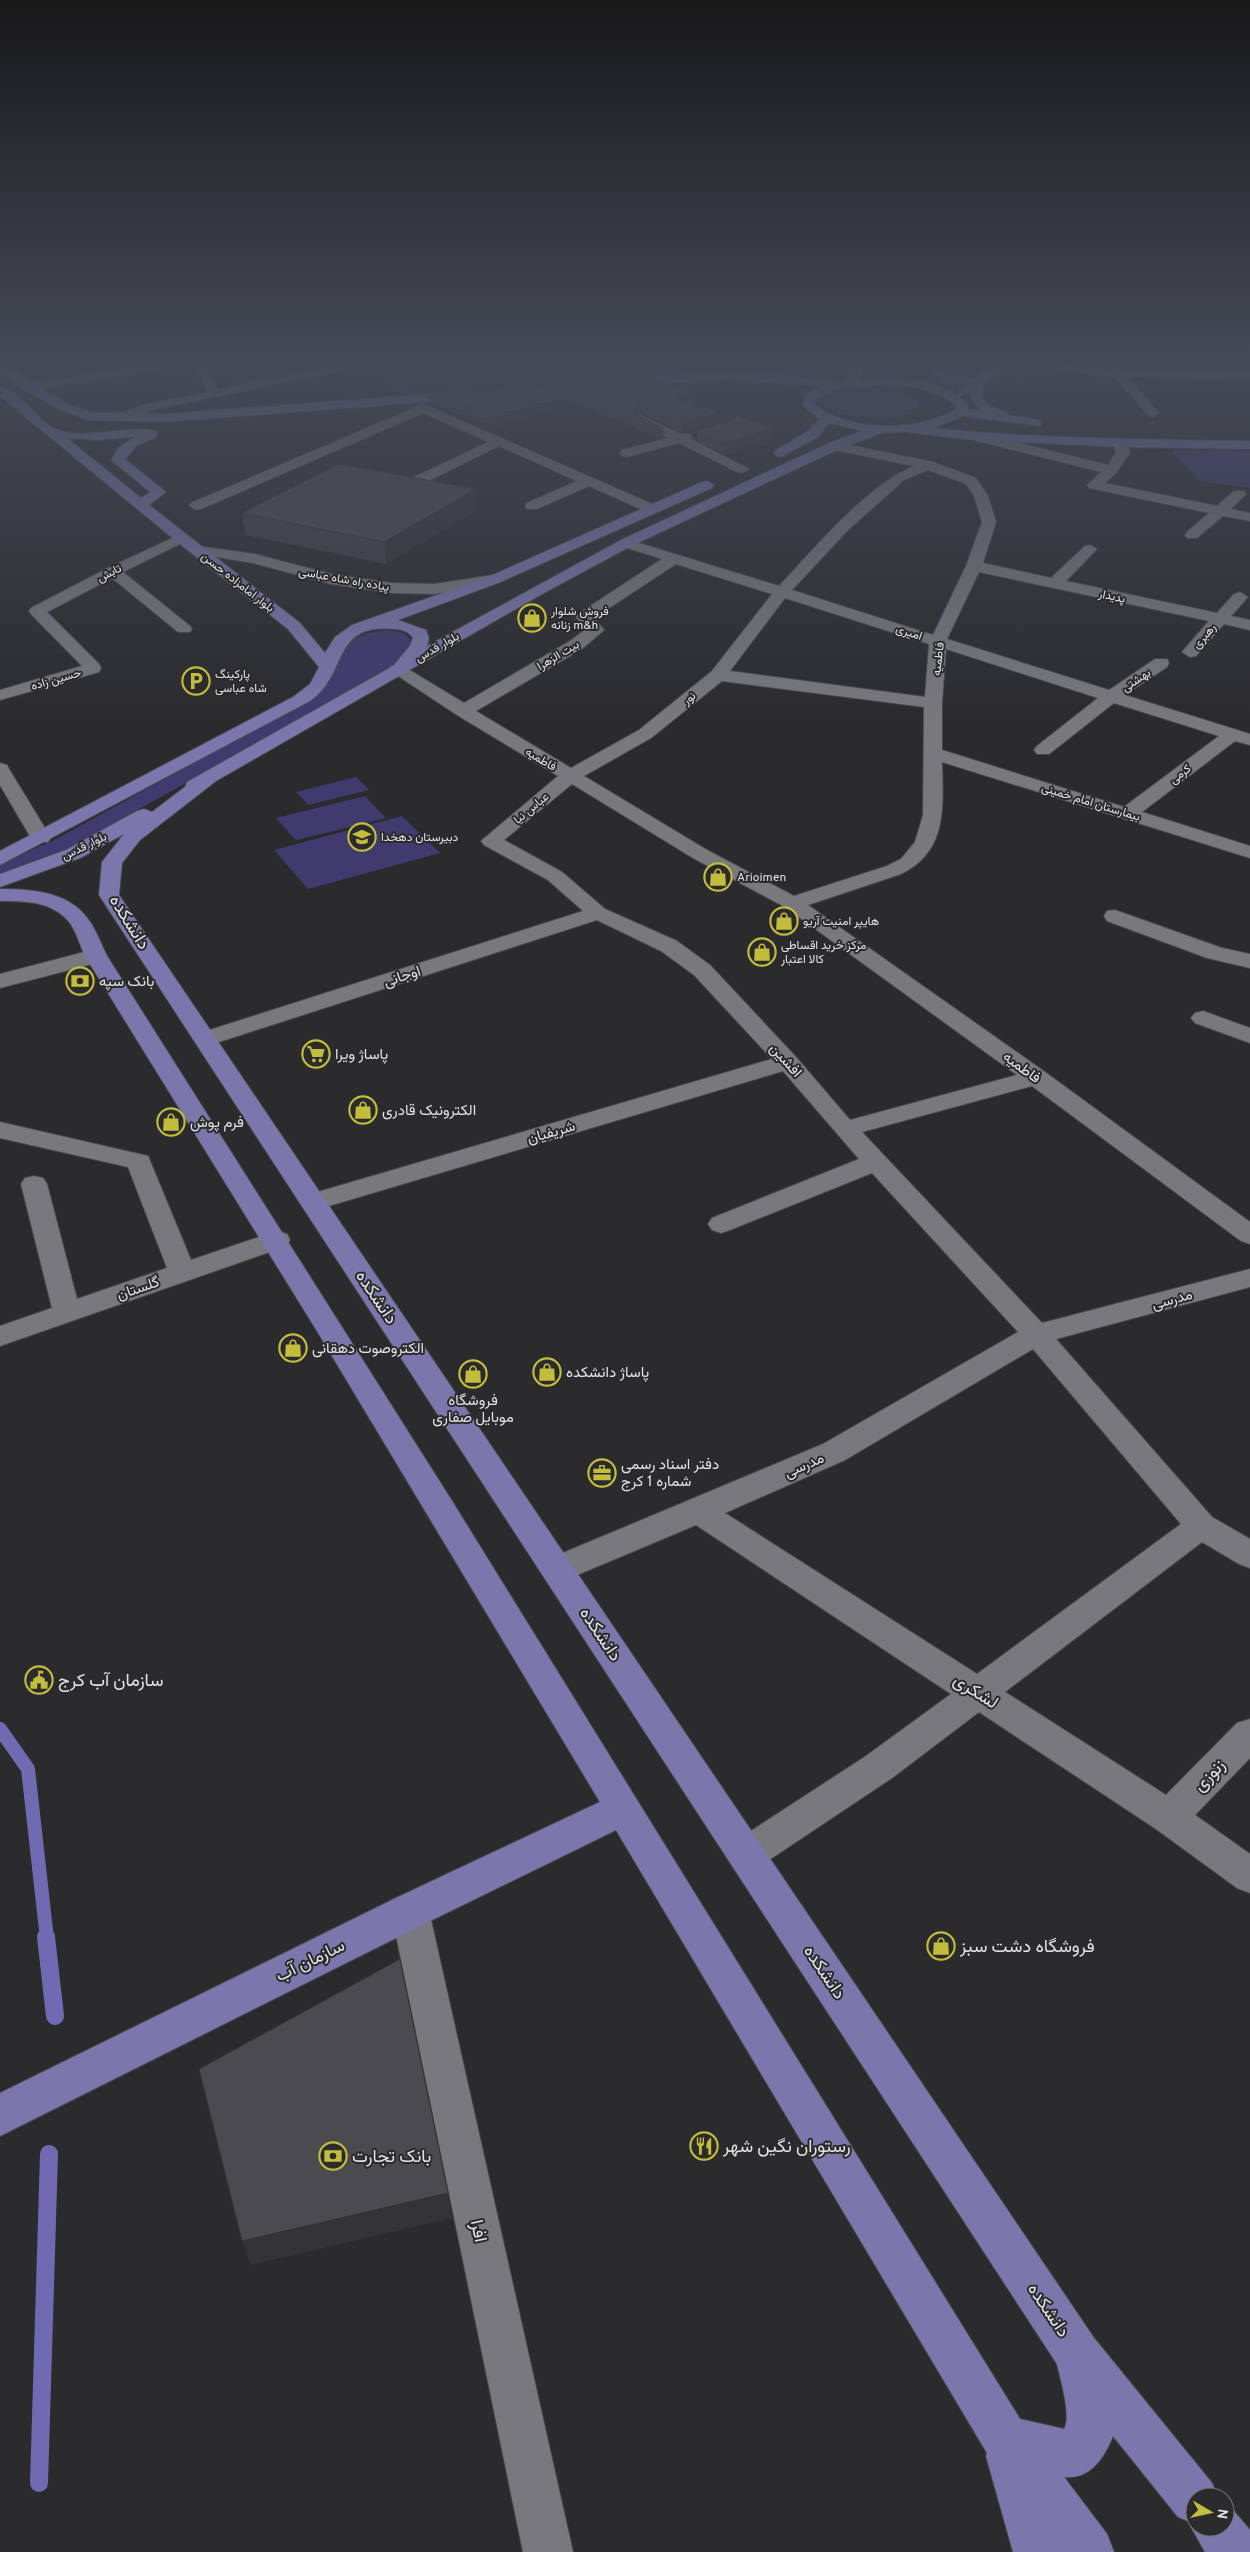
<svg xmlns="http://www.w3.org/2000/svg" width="1250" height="2552" font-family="Overpass,Vazirmatn,sans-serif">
	<rect width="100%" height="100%" fill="#2b2b2e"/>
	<g fill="#403a6f">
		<path d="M 963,362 L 991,362 C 977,372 967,380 949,374 Z"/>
		<polygon points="935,375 973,382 955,395 914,383"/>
		<path d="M 852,389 C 874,388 900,387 918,401 L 920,405 C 907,427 840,418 823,405 L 822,401 C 828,392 841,391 852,389 Z"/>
		<polygon points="1171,450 1250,451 1250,488 1199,481"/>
		<path d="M 387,630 L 404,633 L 410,639 C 410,657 386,670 373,680 L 61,852 L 0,873 L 0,865 L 60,837 L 303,702 L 351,641 L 367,633 Z"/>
		<polygon points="356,777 369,790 308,805 296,792"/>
		<polygon points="365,796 386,818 296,840 276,818"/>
		<polygon points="402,816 440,853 308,889 274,850"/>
	</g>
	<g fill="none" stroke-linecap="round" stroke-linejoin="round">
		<polyline stroke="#706ab3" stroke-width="14" points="0,1729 28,1769 47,1939"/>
		<g stroke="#706ab3" stroke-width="18">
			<polyline points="46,1937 55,2016"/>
			<polyline points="39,2483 49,2154"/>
		</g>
		<g stroke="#49494c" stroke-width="2">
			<g id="minor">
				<polygon points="22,362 20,364 0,369 0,363"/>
				<polygon points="159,362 189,362 183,365 29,391 23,387 29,383"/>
				<polygon points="191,362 203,362 218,389 350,362 375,362 369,365 153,410 121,421 117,420 115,417 117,414 146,404 208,392"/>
				<polygon points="853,362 865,362 857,384 851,388 845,384"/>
				<polygon points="1015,362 1050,362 1102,369 1108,370 1106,367 1112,363 1121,370 1250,371 1250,379 1127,377 1159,413 1153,417 1149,416 1114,377 1021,365"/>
				<polygon points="423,404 657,506 659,509 657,512 647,512 589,486 537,509 527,509 525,506 527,503 577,481 499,446 414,488 404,488 402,485 404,482 488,442 423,413 201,509 196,510 189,506 191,503"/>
				<polygon points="640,415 681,434 691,434 691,439 749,469 742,473 737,472 679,443 627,457 622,456 620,453 622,450 668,438 636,422 634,419"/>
				<polygon points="974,432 1108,465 1116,453 1113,443 1120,439 1125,440 1130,453 1116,473 1105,483 1217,506 1234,491 1244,491 1246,494 1231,509 1250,513 1250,521 1223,516 1197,538 1187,538 1185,535 1187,532 1209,513 1089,488 1087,485 1101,472 969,439 968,436"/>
				<path d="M 834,442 L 933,462 L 976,478 L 988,496 L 996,522 L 983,563 L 1051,578 L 1085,546 L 1090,545 L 1097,549 L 1066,581 L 1217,613 L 1234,594 L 1240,592 L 1248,597 L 1231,616 L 1250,620 L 1250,630 L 1224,624 L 1196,656 L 1190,657 L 1182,652 L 1209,621 L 979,572 L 947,639 L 1109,690 L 1155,659 L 1167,659 L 1169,663 L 1167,667 L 1125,695 L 1250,734 L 1250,745 L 1235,741 L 1142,812 L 1250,846 L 1250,858 L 942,762 C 943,807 948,851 901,874 L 808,905 L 1045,1072 L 1250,1222 L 1250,1244 L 1241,1241 L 1032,1086 L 862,1132 L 1042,1323 L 1250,1269 L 1250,1287 L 1056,1339 L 1212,1517 L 1250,1539 L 1250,1568 L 1239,1564 L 1202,1542 L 1005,1692 L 1166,1795 L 1237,1723 L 1250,1719 L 1250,1758 L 1195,1815 L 1250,1854 L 1250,1893 L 1237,1888 L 1156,1829 L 979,1712 L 892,1778 L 760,1866 L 747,1871 L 734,1866 L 728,1854 L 734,1842 L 866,1756 L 951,1694 L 696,1525 L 570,1578 L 558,1582 L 546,1578 L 542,1569 L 546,1560 L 823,1444 L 1018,1332 L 872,1173 L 730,1230 L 721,1233 L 712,1230 L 708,1224 L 712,1218 L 859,1159 L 783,1071 L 322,1208 L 313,1210 L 304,1208 L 300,1202 L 304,1196 L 772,1059 L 694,975 L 661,951 L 597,920 L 213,1044 L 205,1046 L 197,1044 L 193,1039 L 197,1034 L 583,911 L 548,880 L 484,845 L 481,841 L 558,776 L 457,715 L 389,670 L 391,666 L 403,666 L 464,703 L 570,641 L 586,629 L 576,617 L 578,614 L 662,559 L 621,546 L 619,543 L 621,540 L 626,539 L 779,586 C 814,549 867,485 914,466 L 829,449 L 827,446 ZM 928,470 L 966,484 L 974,496 L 982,522 L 966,566 L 933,635 L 792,590 L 847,531 L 904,480 ZM 676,564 L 772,594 L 712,671 L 639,730 L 571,768 L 476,711 L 582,649 L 604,630 L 594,618 ZM 785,598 L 929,644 L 925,697 L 730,671 ZM 946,649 L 1098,698 L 1037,746 L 1034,750 L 1037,754 L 1049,754 L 1114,703 L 1219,736 L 1124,807 L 942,750 L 942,703 ZM 722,681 L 924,707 L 923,815 L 915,842 L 901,859 L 887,866 L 794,896 L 707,850 L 584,776 L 651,738 ZM 572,784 L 693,858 L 785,907 L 1017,1075 L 850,1120 L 796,1057 L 710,965 L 677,941 L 605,909 L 562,872 L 504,840 ZM 1033,1349 L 1181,1524 L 977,1674 L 725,1513 L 845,1460 Z"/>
				<polygon points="181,534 186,535 188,538 186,541 123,572 190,626 192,629 190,632 178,632 112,578 47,612 99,664 101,668 99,672 0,700 0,690 82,666 31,614 29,611 31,608 108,568"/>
				<polygon points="197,546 255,554 331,574 392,583 434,584 493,575 501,580 493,585 434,594 392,593 331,584 253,563 192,553 190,550"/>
				<polygon points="0,763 7,765 9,769 51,838 48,842 34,842 31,838 0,785"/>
				<polygon points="1115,910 1222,948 1250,954 1250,968 1207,958 1107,921 1104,916 1107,911"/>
				<polygon points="96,949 104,951 107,956 104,961 0,988 0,974"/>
				<polygon points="1203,1011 1250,1028 1250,1043 1195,1023 1191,1018 1195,1013"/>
				<polygon points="0,1122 148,1156 191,1260 277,1231 287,1234 290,1240 287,1246 0,1346 0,1326 52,1308 21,1184 25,1178 34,1176 43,1178 47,1184 77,1299 167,1268 128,1167 0,1138"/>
				<polygon points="410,1893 424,1898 429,1911 573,2552 523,2552 391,1911 396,1898"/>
			</g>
		</g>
		<g stroke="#49494c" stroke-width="2">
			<g id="major">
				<polygon points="0,362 68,404 90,412 163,414 468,391 474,395 468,399 163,422 89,420 60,410 25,390 0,372"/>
				<path d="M 998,362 L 1012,362 L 984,384 L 982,397 L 990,406 L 1007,412 L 1009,415 L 1040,420 L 1042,423 L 1040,426 L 963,416 L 934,428 C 1039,439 1145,439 1250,441 L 1250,449 L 1120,447 L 974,440 L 906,432 L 882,433 L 839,449 L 631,546 L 542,594 L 216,781 L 140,840 L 122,863 L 119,895 L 1094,2338 L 1212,2483 L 1218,2497 L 1195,2497 L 1195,2527 L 1225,2527 L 1225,2506 L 1233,2510 L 1250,2530 L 1250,2552 L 1205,2552 L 1191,2527 L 1193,2523 L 1178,2517 L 1113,2436 C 1104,2458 1090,2480 1064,2477 L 1107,2534 L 1114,2552 L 1013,2552 L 986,2456 L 987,2453 L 616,1830 L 424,1924 L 0,2136 L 0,2093 L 396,1898 L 600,1802 L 317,1331 L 85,956 C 80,946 77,933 70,923 C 53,901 25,901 0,901 L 0,889 C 35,889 73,892 92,925 C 98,935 102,946 107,956 L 452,1501 L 1020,2419 L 1064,2429 C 1072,2417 1060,2378 1057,2364 L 99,895 L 102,862 L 124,834 L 80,858 L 0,887 L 0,874 L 66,850 L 137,811 L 144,809 L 152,812 L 185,787 L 187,782 L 393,666 L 409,647 L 413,638 C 409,631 400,629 393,629 C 331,623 348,676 310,701 L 0,865 L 0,851 L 293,697 L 310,684 L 319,667 L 288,629 L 176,541 L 0,396 L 0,386 C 22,392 35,420 56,429 C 83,441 127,424 156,431 L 157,434 L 156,437 L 136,446 L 125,459 L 166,492 L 149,505 L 300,623 L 325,653 L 335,637 L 352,625 L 488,577 L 702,482 L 707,481 L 714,485 L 712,488 L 498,583 L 398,620 L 426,630 L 429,638 L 427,646 L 621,540 L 829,443 L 862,431 L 829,423 L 818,437 L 781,457 L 776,456 L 774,453 L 776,450 L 808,431 L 819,419 L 803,406 L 806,396 L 822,386 L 731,380 L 620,385 L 616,384 L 616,378 L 731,373 L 786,375 L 840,381 L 888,379 L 923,382 L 939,386 L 958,395 L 959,390 L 968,384 L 939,382 L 931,372 L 933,369 L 941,369 L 946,376 L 977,377 ZM 860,386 C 892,385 931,383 956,406 L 955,410 C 915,432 852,432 815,405 L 816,400 L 836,389 ZM 970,393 L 970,397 L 981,411 L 968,409 L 968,405 L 959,396 ZM 134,437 L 119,447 L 111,460 L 150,492 L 141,498 L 67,438 L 97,440 Z"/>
			</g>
		</g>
		<use href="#minor" fill="#79797d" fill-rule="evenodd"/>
		<use href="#major" fill="#7b77ac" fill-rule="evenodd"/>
	</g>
	<g fill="#404044">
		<polygon points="421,362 654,362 628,375 403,395 392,391 390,373"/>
		<polygon points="651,376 694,401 690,402 721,413 721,422 682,432 641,413 637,415 663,428 663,437 660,438 576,403 497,426 431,404 430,395"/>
		<polygon points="697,430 773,439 724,454 697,441"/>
		<polygon points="477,510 386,564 245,535 242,513"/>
	</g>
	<g fill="#343437">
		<polygon points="562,362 654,362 628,375 403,395 402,376"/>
		<polygon points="694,392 694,401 672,406 672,397"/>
		<polygon points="576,394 576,403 497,426 496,417"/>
		<polygon points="641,404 641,413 633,417 633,408"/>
		<polygon points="721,413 721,422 682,432 682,423"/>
		<polygon points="663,428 663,437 660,438 660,429"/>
		<polygon points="773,428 773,439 724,454 724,443"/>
		<polygon points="476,489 477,510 386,564 384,542"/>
		<polygon points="448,2193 452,2218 251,2265 242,2241"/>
	</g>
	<g fill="#4b4b4f" stroke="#343437">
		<polygon points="421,362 562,362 402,376 390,373"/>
		<polygon points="651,376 694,392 672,397 721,413 682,423 641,404 633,408 635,414 663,428 660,429 576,394 496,417 430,395"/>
		<polygon points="736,416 773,428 724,443 697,430 734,420"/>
		<polygon points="339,464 476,489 384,542 242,513"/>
		<polygon points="400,1959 448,2193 242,2241 199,2069"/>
	</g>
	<linearGradient id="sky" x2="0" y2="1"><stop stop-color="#181819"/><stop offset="0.5" stop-color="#444a57"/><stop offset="1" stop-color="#444a57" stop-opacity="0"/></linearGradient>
	<rect width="1250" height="720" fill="url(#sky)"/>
	<defs>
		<g id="shop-ring" transform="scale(1.4375)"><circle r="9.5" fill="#2b2b2e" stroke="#c3bd3e" stroke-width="1.5"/><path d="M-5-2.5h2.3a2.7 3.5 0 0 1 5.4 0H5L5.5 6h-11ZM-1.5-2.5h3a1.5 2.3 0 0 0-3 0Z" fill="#c3bd3e"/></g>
		<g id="parking-ring" transform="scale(1.4375)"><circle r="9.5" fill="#2b2b2e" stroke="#c3bd3e" stroke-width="1.5"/><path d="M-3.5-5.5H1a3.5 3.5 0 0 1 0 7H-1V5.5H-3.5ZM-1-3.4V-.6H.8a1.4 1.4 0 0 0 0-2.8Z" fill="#c3bd3e"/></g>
		<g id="school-ring" transform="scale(1.4375)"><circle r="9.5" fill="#2b2b2e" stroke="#c3bd3e" stroke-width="1.5"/><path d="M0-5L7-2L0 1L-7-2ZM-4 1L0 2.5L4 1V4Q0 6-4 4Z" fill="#c3bd3e"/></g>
		<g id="bank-ring" transform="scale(1.4375)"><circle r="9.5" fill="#2b2b2e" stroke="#c3bd3e" stroke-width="1.5"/><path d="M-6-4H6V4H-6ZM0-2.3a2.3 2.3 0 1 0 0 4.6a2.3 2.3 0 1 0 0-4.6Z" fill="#c3bd3e"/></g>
		<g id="supermarket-ring" transform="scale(1.4375)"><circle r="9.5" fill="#2b2b2e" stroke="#c3bd3e" stroke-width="1.5"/><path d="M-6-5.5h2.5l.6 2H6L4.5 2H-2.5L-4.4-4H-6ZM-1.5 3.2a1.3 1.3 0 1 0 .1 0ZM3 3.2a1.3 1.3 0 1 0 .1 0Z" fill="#c3bd3e"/></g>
		<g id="office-ring" transform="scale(1.4375)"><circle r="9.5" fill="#2b2b2e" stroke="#c3bd3e" stroke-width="1.5"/><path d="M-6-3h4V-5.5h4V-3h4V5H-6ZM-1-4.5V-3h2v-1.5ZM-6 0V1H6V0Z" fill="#c3bd3e"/></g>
		<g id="civic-ring" transform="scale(1.4375)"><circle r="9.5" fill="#2b2b2e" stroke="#c3bd3e" stroke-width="1.5"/><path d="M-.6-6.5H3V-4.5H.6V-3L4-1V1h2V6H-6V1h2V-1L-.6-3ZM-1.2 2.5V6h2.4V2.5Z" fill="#c3bd3e"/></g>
		<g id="restaurant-ring" transform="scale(1.4375)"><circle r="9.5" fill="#2b2b2e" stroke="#c3bd3e" stroke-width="1.5"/><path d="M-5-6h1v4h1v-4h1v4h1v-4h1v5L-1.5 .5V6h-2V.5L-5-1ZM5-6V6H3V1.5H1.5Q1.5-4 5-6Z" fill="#c3bd3e"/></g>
	</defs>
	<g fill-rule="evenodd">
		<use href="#shop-ring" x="532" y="618"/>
		<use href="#parking-ring" x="196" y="681"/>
		<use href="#school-ring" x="362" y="837"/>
		<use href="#shop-ring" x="718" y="877"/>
		<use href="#shop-ring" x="784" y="921"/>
		<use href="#shop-ring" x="762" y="952"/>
		<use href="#bank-ring" x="80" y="981"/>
		<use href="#supermarket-ring" x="316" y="1054"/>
		<use href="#shop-ring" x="363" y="1110"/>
		<use href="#shop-ring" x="171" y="1122"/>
		<use href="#shop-ring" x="293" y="1348"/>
		<use href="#shop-ring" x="547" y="1372"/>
		<use href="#shop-ring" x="473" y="1374"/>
		<use href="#office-ring" x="602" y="1473"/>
		<use href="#civic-ring" x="39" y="1680"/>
		<use href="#shop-ring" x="941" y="1946"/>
		<use href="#restaurant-ring" x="704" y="2146"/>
		<use href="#bank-ring" x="333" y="2156"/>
	</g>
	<g text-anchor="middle" stroke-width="4" stroke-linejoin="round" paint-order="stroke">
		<g font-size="12" fill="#e2e2e5" stroke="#2b2b2e">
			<text transform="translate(109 573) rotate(-27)" y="4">تابش</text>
			<text transform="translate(344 579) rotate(10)" y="4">پیاده راه شاه عباسی</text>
			<text transform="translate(238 582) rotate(38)" y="4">بلوار امامزاده حسن</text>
			<text transform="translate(1112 596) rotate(12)" y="4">پدیدار</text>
			<text transform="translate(909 632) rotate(18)" y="4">امیری</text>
			<text transform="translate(1204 636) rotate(-49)" y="4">رهبری</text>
			<text transform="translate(437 647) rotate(-30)" y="4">بلوار قدس</text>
			<text transform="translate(558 655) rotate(-31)" y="4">بیت الزهرا</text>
			<text transform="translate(938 659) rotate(-83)" y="4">فاطمیه</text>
			<text transform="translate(56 679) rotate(-16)" y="4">حسین زاده</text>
			<text transform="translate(1136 680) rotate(-34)" y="4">بهشتی</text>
			<text transform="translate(689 698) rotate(-39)" y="4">نور</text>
			<text transform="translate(541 759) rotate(31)" y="4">فاطمیه</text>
			<text transform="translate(1180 774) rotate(-37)" y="4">کرمی</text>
			<text transform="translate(1091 802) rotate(17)" y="4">بیمارستان امام خمینی</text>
			<text transform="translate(531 808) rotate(-40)" y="4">عباس نیا</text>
			<text transform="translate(84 846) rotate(-26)" y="4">بلوار قدس</text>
		</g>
		<g font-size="12" fill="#e2e2e5" stroke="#2b2b2e" text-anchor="start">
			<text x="551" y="615">فروش شلوار<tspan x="551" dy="14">زنانه m&amp;h</tspan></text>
			<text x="215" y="678">پارکینگ<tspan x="215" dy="14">شاه عباسی</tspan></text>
			<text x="381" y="841">دبیرستان دهخدا</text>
			<text x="737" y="881">Arioimen</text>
			<text x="803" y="925">هایپر امنیت آریو</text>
			<text x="781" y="949">مرکز خرید اقساطی<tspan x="781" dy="14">کالا اعتبار</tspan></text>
		</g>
		<g font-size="15" fill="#e2e2e5" stroke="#2b2b2e">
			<text transform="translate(402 976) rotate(-18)" y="5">اوجانی</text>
			<text transform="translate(786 1060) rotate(48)" y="5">افشین</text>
			<text transform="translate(1022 1067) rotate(36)" y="5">فاطمیه</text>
			<text transform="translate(551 1132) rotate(-16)" y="5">شریفیان</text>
			<text transform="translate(138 1288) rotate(-19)" y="5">گلستان</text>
			<text transform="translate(1172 1299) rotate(-15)" y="5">مدرسی</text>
			<text transform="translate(804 1465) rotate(-24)" y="5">مدرسی</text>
		</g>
		<g font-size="15" fill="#e2e2e5" stroke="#2b2b2e" text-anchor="start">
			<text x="99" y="986">بانک سپه</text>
			<text x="335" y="1059">پاساژ ویرا</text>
			<text x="382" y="1115">الکترونیک قادری</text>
			<text x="190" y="1127">فرم پوش</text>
			<text x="312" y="1353">الکتروصوت دهقانی</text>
			<text x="566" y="1377">پاساژ دانشکده</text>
			<text x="473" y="1405" text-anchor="middle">فروشگاه<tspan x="473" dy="17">موبایل صفاری</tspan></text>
			<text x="621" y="1469">دفتر اسناد رسمی<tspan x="621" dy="17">شماره 1 کرج</tspan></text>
		</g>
		<g font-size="18" fill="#e2e2e5" stroke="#2b2b2e">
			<text transform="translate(130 922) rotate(58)" y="6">دانشکده</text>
			<text transform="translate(377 1297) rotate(56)" y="6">دانشکده</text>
			<text transform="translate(601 1634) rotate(56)" y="6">دانشکده</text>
			<text transform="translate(976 1691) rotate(33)" y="6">لشکری</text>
			<text transform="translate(1209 1775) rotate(-46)" y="6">زنوزی</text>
			<text transform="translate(310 1960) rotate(-26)" y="6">سازمان آب</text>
			<text transform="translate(825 1972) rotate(56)" y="6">دانشکده</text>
			<text transform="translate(479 2231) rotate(78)" y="6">افرا</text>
			<text transform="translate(1049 2310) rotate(56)" y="6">دانشکده</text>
		</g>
		<g font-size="18" fill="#e2e2e5" stroke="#2b2b2e" text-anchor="start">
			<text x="58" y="1686">سازمان آب کرج</text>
			<text x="960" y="1952">فروشگاه دشت سبز</text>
			<text x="723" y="2152">رستوران نگین شهر</text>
			<text x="352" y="2162">بانک تجارت</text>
		</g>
	</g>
	<g transform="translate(1210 2512) rotate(99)"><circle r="24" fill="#2b2b2e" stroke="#747477"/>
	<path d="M0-4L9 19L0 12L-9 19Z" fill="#c3bd3e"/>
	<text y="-8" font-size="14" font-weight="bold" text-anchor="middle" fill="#e2e2e5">N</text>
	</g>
</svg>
